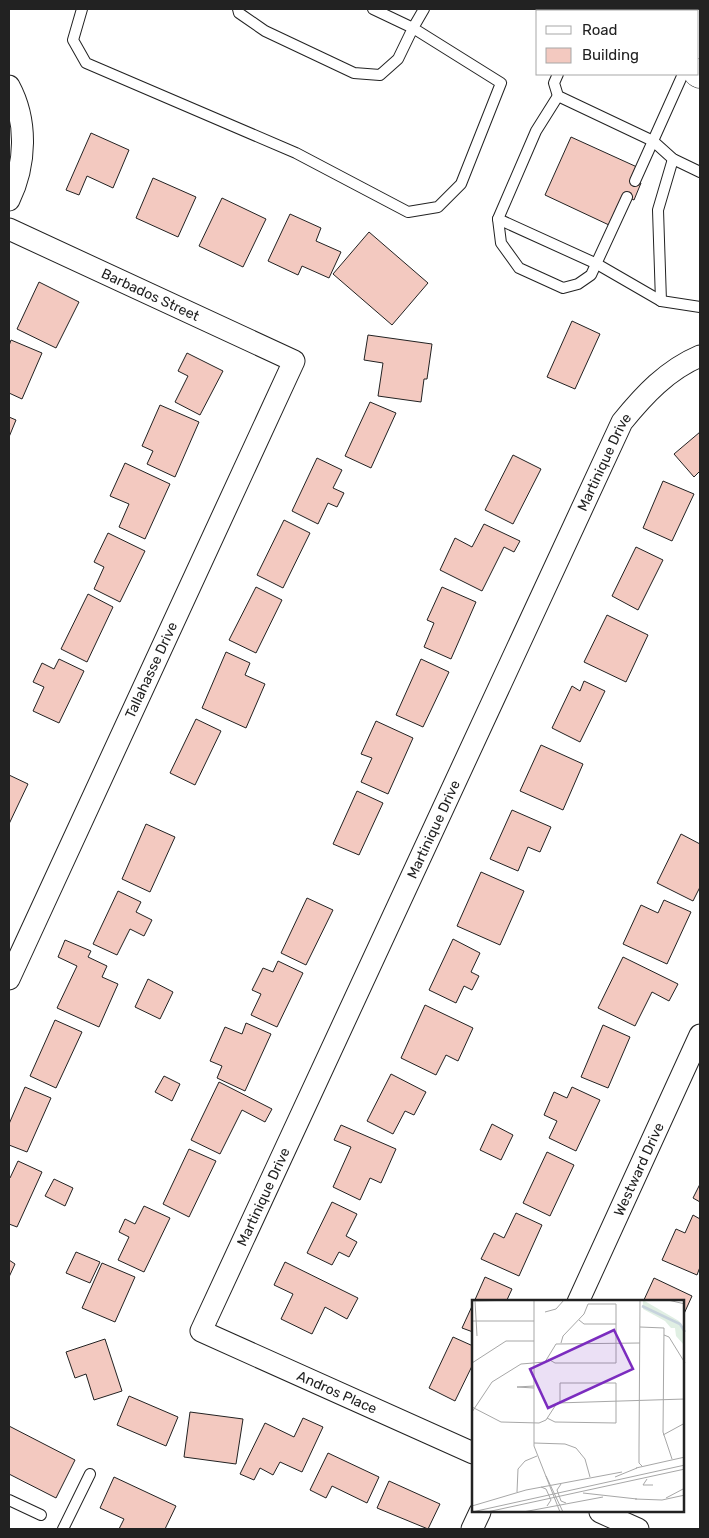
<svg xmlns="http://www.w3.org/2000/svg" width="709" height="1538" font-family="Rubik,sans-serif">
	<rect width="100%" height="100%" fill="#fff"/>
	<g fill="#f3c9c0" stroke="#222">
		<polygon points="91,133 129,150 113,188 87,176 79,195 66,190"/>
		<polygon points="571,137 637,167 631,179 641,183 634,200 623,195 609,225 545,195"/>
		<polygon points="153,178 196,197 178,237 136,218"/>
		<polygon points="222,198 266,219 243,267 199,246"/>
		<polygon points="290,214 321,228 316,241 341,252 329,278 302,266 298,275 268,261"/>
		<polygon points="369,232 428,283 392,325 333,274"/>
		<polygon points="39,282 79,302 56,348 17,329"/>
		<polygon points="572,321 600,334 575,389 547,377"/>
		<polygon points="368,335 432,344 427,379 424,379 421,402 378,396 383,363 364,360"/>
		<polygon points="11,340 42,353 22,399 9,393 9,346"/>
		<polygon points="187,353 223,371 200,415 175,402 188,376 178,371"/>
		<polygon points="370,402 396,413 371,468 345,456"/>
		<polygon points="160,405 199,422 175,477 147,464 153,451 142,446"/>
		<polygon points="9,417 16,420 9,437"/>
		<polygon points="700,432 700,471 694,477 674,454"/>
		<polygon points="513,455 541,469 513,524 485,510"/>
		<polygon points="317,458 342,470 333,488 344,493 337,507 328,503 318,524 292,511"/>
		<polygon points="125,463 170,484 145,539 119,527 129,504 110,496"/>
		<polygon points="663,481 694,494 672,541 643,528"/>
		<polygon points="284,520 310,533 283,588 257,575"/>
		<polygon points="484,524 520,541 514,552 504,547 482,591 440,570 455,538 472,547"/>
		<polygon points="108,533 145,551 120,602 94,589 104,567 94,562"/>
		<polygon points="636,547 663,560 638,610 612,596"/>
		<polygon points="256,587 282,600 256,653 229,640"/>
		<polygon points="442,587 476,602 451,659 424,647 434,623 427,620"/>
		<polygon points="88,594 113,607 87,662 61,649"/>
		<polygon points="607,615 648,635 626,682 584,662"/>
		<polygon points="226,652 250,663 245,675 265,684 246,728 202,708"/>
		<polygon points="59,659 84,671 59,723 33,711 44,687 33,682 42,663 54,669"/>
		<polygon points="421,659 449,672 423,727 396,715"/>
		<polygon points="584,681 605,691 580,742 552,728 572,686 580,691"/>
		<polygon points="196,719 221,731 195,785 170,773"/>
		<polygon points="376,721 413,738 388,794 361,782 372,758 361,754"/>
		<polygon points="541,745 583,764 563,810 520,791"/>
		<polygon points="9,775 28,784 9,824"/>
		<polygon points="357,791 383,803 359,855 333,844"/>
		<polygon points="512,810 551,827 540,852 528,847 518,871 490,859"/>
		<polygon points="146,824 175,837 150,892 122,879"/>
		<polygon points="681,834 700,844 700,887 693,901 657,883"/>
		<polygon points="481,872 524,891 500,945 457,926"/>
		<polygon points="118,891 141,902 136,912 152,920 144,936 130,929 117,955 93,944"/>
		<polygon points="307,898 333,910 306,965 281,953"/>
		<polygon points="664,900 691,912 667,964 623,944 641,905 658,913"/>
		<polygon points="453,939 480,953 471,972 479,976 472,990 464,986 456,1003 429,990"/>
		<polygon points="65,940 91,951 88,957 107,966 102,977 118,984 99,1027 57,1008 77,966 58,957"/>
		<polygon points="623,957 678,984 669,1001 652,992 635,1026 598,1008"/>
		<polygon points="278,961 303,973 277,1027 251,1015 261,994 252,990 263,968 273,972"/>
		<polygon points="148,979 173,992 160,1019 135,1007"/>
		<polygon points="425,1005 473,1028 458,1061 446,1055 436,1075 401,1058"/>
		<polygon points="55,1020 82,1032 56,1088 30,1076"/>
		<polygon points="246,1023 271,1034 245,1091 217,1078 222,1066 210,1061 225,1027 242,1034"/>
		<polygon points="603,1025 630,1037 608,1088 581,1077"/>
		<polygon points="391,1074 426,1092 414,1115 405,1111 393,1134 367,1121"/>
		<polygon points="164,1076 180,1084 172,1101 155,1092"/>
		<polygon points="219,1082 272,1109 265,1122 242,1110 220,1154 191,1140"/>
		<polygon points="25,1087 51,1098 27,1152 9,1145 9,1124"/>
		<polygon points="572,1087 600,1100 576,1151 549,1138 557,1121 544,1115 554,1092 567,1098"/>
		<polygon points="492,1124 513,1135 501,1160 480,1150"/>
		<polygon points="341,1125 396,1149 381,1183 370,1178 360,1200 333,1187 351,1147 334,1140"/>
		<polygon points="189,1149 216,1161 189,1217 163,1204"/>
		<polygon points="547,1152 574,1165 550,1216 523,1203"/>
		<polygon points="18,1161 42,1172 17,1227 9,1224 9,1178 10,1178"/>
		<polygon points="54,1179 73,1188 65,1206 45,1196"/>
		<polygon points="700,1184 700,1202 693,1198"/>
		<polygon points="332,1202 357,1214 346,1236 357,1242 349,1257 339,1252 332,1265 307,1253"/>
		<polygon points="144,1206 170,1218 144,1272 118,1260 129,1237 119,1232 125,1219 135,1224"/>
		<polygon points="516,1213 542,1225 519,1276 481,1259 494,1233 504,1238"/>
		<polygon points="693,1215 700,1219 700,1267 697,1275 662,1260 676,1229 685,1233"/>
		<polygon points="76,1252 100,1262 90,1283 66,1273"/>
		<polygon points="9,1260 15,1264 9,1277"/>
		<polygon points="285,1262 358,1298 347,1319 325,1307 312,1334 281,1319 293,1294 274,1285"/>
		<polygon points="102,1263 135,1277 115,1322 82,1308"/>
		<polygon points="485,1277 512,1289 506,1302 474,1302"/>
		<polygon points="654,1278 692,1296 683,1316 683,1302 643,1302"/>
		<polygon points="473,1304 473,1332 462,1328"/>
		<polygon points="453,1337 473,1346 473,1364 455,1401 429,1388"/>
		<polygon points="105,1339 122,1391 94,1400 86,1374 75,1378 66,1352"/>
		<polygon points="129,1396 178,1417 166,1446 117,1425"/>
		<polygon points="190,1412 243,1419 236,1464 184,1457"/>
		<polygon points="303,1418 323,1427 302,1472 280,1462 273,1475 260,1468 254,1480 240,1474 265,1423 294,1437"/>
		<polygon points="9,1426 75,1460 56,1498 9,1474"/>
		<polygon points="328,1453 379,1477 367,1503 332,1486 326,1498 310,1490"/>
		<polygon points="114,1477 176,1506 165,1529 119,1529 124,1519 100,1508"/>
		<polygon points="389,1481 440,1504 428,1529 377,1508"/>
	</g>
	<g fill="none" stroke-linecap="round" stroke-linejoin="round">
		<g stroke="#222" stroke-width="12">
			<g id="service">
				<polyline points="82,9 73,40 86,63 296,153 408,212 438,207 461,184 501,83 413,28 424,9"/>
				<polyline points="238,9 239,13 265,31 354,73 380,75 398,59 413,28 373,9"/>
				<polyline points="623,11 624,9"/>
				<polyline points="663,11 664,9"/>
				<polyline points="558,74 554,83 558,96 653,141 673,159 700,172"/>
				<polyline points="558,96 536,131 498,219 501,243 519,268 563,288 578,284 591,275 627,197"/>
				<polyline points="635,181 683,74"/>
				<polyline points="498,219 597,264 661,301 700,307"/>
				<polyline points="661,301 658,210 673,159"/>
				<polyline points="9,1500 41,1515"/>
				<polyline points="63,1529 90,1474"/>
			</g>
		</g>
		<g stroke="#222" stroke-width="23">
			<g id="minor">
				<path d="M 9,86 C 28,121 26,165 9,200"/>
				<path id="s1" d="M 9,229 L 294,361 L 9,979"/>
				<path id="s2" d="M 578,1302 L 700,1035"/>
				<path id="s3" d="M 473,1453 L 201,1331 L 622,422 C 644,395 667,370 700,356"/>
				<polyline points="600,1512 638,1529"/>
				<polyline points="472,1529 480,1512"/>
			</g>
		</g>
		<g stroke="#222" stroke-width="29">
			<g id="secondary">
				<polyline points="561,9 566,11"/>
				<polyline points="698,73 700,74"/>
			</g>
		</g>
		<use href="#service" stroke="#fff" stroke-width="10"/>
		<use href="#minor" stroke="#fff" stroke-width="21"/>
		<use href="#secondary" stroke="#fff" stroke-width="28"/>
	</g>
	<g text-anchor="middle" stroke-width="4" stroke-linejoin="round" paint-order="stroke">
		<g font-size="14" fill="#222" stroke="#fff">
			<text dy="5" stroke="none"><textPath href="#s1" startOffset="156">Barbados Street</textPath></text>
			<text dy="5" stroke="none"><textPath href="#s3" startOffset="1256">Martinique Drive</textPath></text>
			<text transform="translate(151 670) rotate(-65)" y="5">Tallahasse Drive</text>
			<text dy="5" stroke="none"><textPath href="#s3" startOffset="851">Martinique Drive</textPath></text>
			<text dy="5" stroke="none"><textPath href="#s2" startOffset="146">Westward Drive</textPath></text>
			<text dy="5" stroke="none"><textPath href="#s3" startOffset="446">Martinique Drive</textPath></text>
			<text transform="translate(337 1392) rotate(24)" y="5">Andros Place</text>
		</g>
	</g>
	<g transform="translate(472 1300)">
		<rect width="212" height="212" fill="#fff"/>
		<path d="M 171,0 L 207,21 L 212,28 L 212,45 L 204,36 L 203,28 L 199,28 L 193,21 L 171,9 Z" fill="#e0efe3"/>
		<path fill="none" stroke="#c7d3dd" stroke-width="2.5" d="M 170,6 L 208,24 L 213,32"/>
		<path fill="none" stroke="#a7a7a7" stroke-width="1" d="M 62,0 L 62,146 L 88,212M 168,0 L 167,147 L 167,163 L 170,166M 196,0 L 213,4M 0,1 L 49,0M 3,1 L 5,36M 73,12 L 84,9 L 92,0M 107,20 L 112,24 L 144,24M 0,21 L 62,21M 168,27 L 192,28 L 191,132 L 200,159M 192,35 L 197,37 L 213,63M 76,59 L 83,63 L 144,63 L 144,4 L 116,4 L 112,14 L 91,36 L 89,43M 0,63 L 34,41 L 62,41M 62,86 L 45,87 L 62,88M 0,107 L 29,122 L 67,123 L 74,120 L 85,103 L 213,99M 0,112 L 20,82 L 49,64 L 73,62 L 84,44 L 168,43M 75,118 L 83,122 L 144,123 L 144,83 L 88,83 L 88,103M 191,135 L 213,123M 62,143 L 93,144 L 104,148 L 113,159 L 118,177M 164,168 L 213,157M 74,176 L 91,212M 143,177 L 165,168M 175,179 L 171,185 L 181,185M 89,184 L 85,190 L 89,201 L 94,203M 69,187 L 74,189 L 79,200 L 75,206M 45,192 L 46,169 L 53,161 L 65,156M 111,193 L 165,199M 194,198 L 213,188M 163,199 L 190,200 L 213,195M 0,206 L 54,190 L 150,172M 0,212 L 213,165M 15,212 L 213,169M 51,212 L 131,197"/>
		<path fill="#7b2cbf" fill-opacity="0.15" stroke="#7b2cbf" stroke-width="2.5" d="M 142,30 L 161,69 L 76,108 L 58,69 Z"/>
		<rect width="212" height="212" fill="none" stroke="#222" stroke-width="2.5"/>
	</g>
	<rect width="709" height="1538" fill="none" stroke="#222222" stroke-width="20"/>
	<rect x="536" y="10" width="162" height="65" fill="#ffffff" stroke="#a7a7a7"/>
	<rect x="546" y="26" width="25" height="8" fill="#ffffff" stroke="#a7a7a7"/>
	<text x="582" y="35" font-size="15" fill="#222222">Road</text>
	<rect x="546" y="48" width="25" height="15" fill="#f3c9c0" stroke="#a7a7a7"/>
	<text x="582" y="60" font-size="15" fill="#222222">Building</text>
</svg>
